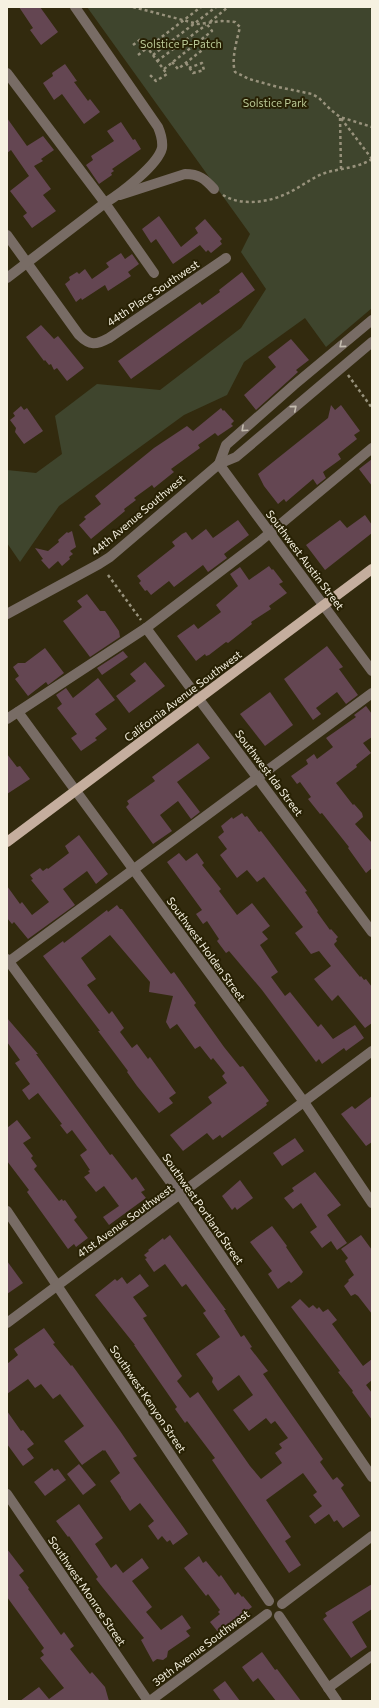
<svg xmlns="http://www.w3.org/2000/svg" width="379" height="1708" font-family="Commissioner,sans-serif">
	<rect width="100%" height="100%" fill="#322a0e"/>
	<polygon fill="#3f452d" points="87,7 369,7 372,11 372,308 326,347 305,318 244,362 227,395 184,415 59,506 20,562 7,543 7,470 36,473 62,454 55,416 97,384 160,390 241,328 266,289 241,252 250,234"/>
	<g fill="#644652">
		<polygon points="19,7 40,7 58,32 41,45 30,30 33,28"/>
		<polygon points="65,64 77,81 74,82 88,101 90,99 100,112 84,124 62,94 54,100 43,83 53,76 52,73"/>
		<polygon points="7,118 27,146 43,136 54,150 41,159 43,161 34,166 51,189 43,195 56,211 32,228 23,216 27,213 10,191 29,176 11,150 7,153"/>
		<polygon points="121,122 133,140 135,139 141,149 112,169 114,171 111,173 112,175 99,184 86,165 93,160 91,156 114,141 107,131"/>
		<polygon points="159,216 181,247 198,233 195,228 205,219 222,239 220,241 222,244 211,253 208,250 206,252 200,245 173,264 156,239 151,243 142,229"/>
		<polygon points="121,253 125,259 132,254 139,264 128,272 131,276 108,291 105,285 82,300 81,298 76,302 65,284 70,280 69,277 77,272 79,274 85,269 92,279 109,267 106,263"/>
		<polygon points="242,272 255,290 131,379 118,361 200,302 202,305 220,292 219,290"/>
		<polygon points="41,325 54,339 58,336 84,368 67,381 57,368 54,370 51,364 49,365 45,360 44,361 26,337"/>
		<polygon points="291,339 309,360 296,370 298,372 256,410 244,395 276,367 268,357"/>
		<polygon points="331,405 335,410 341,405 360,431 354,435 357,439 338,454 341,459 323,472 326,478 317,485 313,479 286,502 284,499 278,504 264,486 258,474 328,418"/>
		<polygon points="21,406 24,410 27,408 43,431 24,444 15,432 16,428 10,420 15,416 13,413"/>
		<polygon points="221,408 223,411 224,410 234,421 231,424 233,426 218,436 215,433 198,445 200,448 171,469 174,472 154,488 152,485 134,498 136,500 124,509 125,511 91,539 79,525 86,519 84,517 101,504 95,496 154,448 187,426 193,431"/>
		<polygon points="372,459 372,486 359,469"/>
		<polygon points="365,515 372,525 372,533 325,570 306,545 340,520 347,528"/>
		<polygon points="238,520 249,535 224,554 227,558 208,572 203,565 174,587 169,581 151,595 147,590 145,591 139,583 141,581 137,576 175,546 172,542 182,534 186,532 192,540 206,529 213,538"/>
		<polygon points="72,531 76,547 70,551 73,554 69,557 70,559 62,566 58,561 49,569 41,560 43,559 35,548 48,551 59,542 58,540 67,532 68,533"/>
		<polygon points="269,566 272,570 273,569 283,582 279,584 287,593 269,606 271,609 251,622 252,624 228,643 226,642 209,655 206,656 205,654 196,661 177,636 194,624 198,629 221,612 216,605 238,586 230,574 240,567 249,580"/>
		<polygon points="87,594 100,611 105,611 119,631 120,637 90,657 63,621 82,607 77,601"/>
		<polygon points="327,646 343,667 339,669 358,695 346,704 337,692 316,708 321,714 313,720 284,679"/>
		<polygon points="45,648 64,673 48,685 46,682 28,696 15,679 19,676 13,667 18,663 25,663"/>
		<polygon points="123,651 128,657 102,675 97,668"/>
		<polygon points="145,662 165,686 129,713 116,696 136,681 130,674"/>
		<polygon points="98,678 115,700 95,714 107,729 95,738 97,740 81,751 71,738 77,734 57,708 62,704 56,695 66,688 73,698"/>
		<polygon points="270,692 293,725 265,746 240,714"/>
		<polygon points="366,706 372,714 372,737 363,743 371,753 356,765 357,767 336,783 353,805 354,804 362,813 363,817 355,824 372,843 372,868 366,873 348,848 349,847 322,813 320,814 308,799 311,797 300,782 297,784 291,776 308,764 306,760 314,754 317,759 333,747 326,738 356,717 354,715"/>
		<polygon points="198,743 210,758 177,782 200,812 191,819 178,801 160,815 172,831 153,844 126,807 129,804 127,801 155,781 152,777"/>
		<polygon points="7,754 17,767 20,766 30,779 7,794"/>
		<polygon points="242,813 245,817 247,816 259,832 261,831 307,891 305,892 318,911 317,912 330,930 331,929 338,937 336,939 337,941 334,944 335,946 360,977 361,976 364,980 366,979 372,987 372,1023 365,1028 338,995 332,1001 314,979 331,966 319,951 311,954 295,933 303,927 264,877 257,882 247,870 237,878 220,855 227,849 218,837 224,832 221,826 232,817 233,819"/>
		<polygon points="79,835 108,874 96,884 87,871 63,889 75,905 28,939 14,922 12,924 7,918 7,886 20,904 22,902 32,915 49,902 31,880 33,879 30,875 40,868 43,871 47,868 48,869 69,853 65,846"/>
		<polygon points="179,853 186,861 197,853 204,863 202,865 221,889 219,891 237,915 252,903 270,926 262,932 268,939 260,945 278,972 271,977 285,996 290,992 318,1027 321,1024 333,1039 355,1025 364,1038 346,1051 344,1048 322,1064 319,1059 316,1062 262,990 229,951 226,953 217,941 219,939 207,921 203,924 196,914 202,910 167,862"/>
		<polygon points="117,905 120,909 122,909 171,974 174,972 196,1003 194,1005 224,1047 240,1067 243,1066 269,1101 266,1103 267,1105 222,1138 220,1135 213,1140 207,1133 183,1151 170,1135 212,1103 208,1097 227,1083 222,1076 225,1073 213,1058 211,1060 200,1046 195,1049 177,1024 170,1029 166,1022 173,996 149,992 150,982 110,935 81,958 96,979 87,985 109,1014 112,1011 119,1021 124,1028 120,1032 132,1048 137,1044 148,1059 150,1057 176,1093 169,1098 173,1103 159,1113 137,1086 127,1072 128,1071 98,1031 100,1031 43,956 63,941 64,943 107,910 108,912"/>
		<polygon points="7,1018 38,1054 36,1054 110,1155 112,1154 132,1180 136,1177 145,1190 141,1192 146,1198 109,1225 103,1217 119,1206 104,1186 96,1192 84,1177 90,1173 88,1171 90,1170 80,1155 87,1150 72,1130 67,1134 60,1125 62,1124 38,1093 29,1100 22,1090 30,1084 15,1063 20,1060 7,1042"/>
		<polygon points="372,1096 372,1142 366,1146 341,1114 352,1106 355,1109"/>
		<polygon points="17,1120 31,1138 23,1143 33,1156 31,1158 37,1166 34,1169 59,1201 62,1199 63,1201 65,1200 77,1217 74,1220 88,1238 76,1247 74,1244 68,1249 63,1242 27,1192 29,1190 7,1161 7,1128"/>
		<polygon points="295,1138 304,1151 282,1166 273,1153"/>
		<polygon points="315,1172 341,1205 327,1215 347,1243 337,1250 331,1241 322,1248 310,1232 317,1227 301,1203 293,1209 284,1198 294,1191 292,1188"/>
		<polygon points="240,1180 253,1198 237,1210 235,1207 232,1210 222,1196"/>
		<polygon points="272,1226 287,1246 286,1247 303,1272 301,1275 291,1283 289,1281 278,1289 268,1274 272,1271 250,1242"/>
		<polygon points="170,1235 226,1310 224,1310 241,1337 244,1335 252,1347 250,1348 268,1371 263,1374 323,1459 320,1462 333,1480 337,1477 344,1485 341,1488 360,1516 343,1528 337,1520 334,1522 329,1514 315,1524 309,1516 322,1506 313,1495 317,1492 303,1473 266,1500 291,1537 285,1541 301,1565 289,1573 212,1460 215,1458 187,1421 185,1423 175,1409 177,1407 134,1345 135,1345 95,1295 115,1279 117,1281 122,1277 127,1284 140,1274 149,1286 133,1297 147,1316 143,1318 182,1376 177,1381 190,1398 198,1392 250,1466 261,1479 282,1463 275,1453 282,1448 279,1444 288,1438 275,1421 271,1424 266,1418 249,1431 233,1410 253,1395 239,1375 218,1391 212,1382 213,1378 196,1354 220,1337 203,1313 206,1311 186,1284 182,1287 165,1264 154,1272 145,1259 147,1258 144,1255 149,1251 148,1250 163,1238 164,1240"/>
		<polygon points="361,1235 372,1250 372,1314 358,1296 355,1294 351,1296 344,1286 349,1281 348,1280 354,1275 345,1261 348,1258 341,1249"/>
		<polygon points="7,1261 23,1283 7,1294"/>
		<polygon points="300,1299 309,1308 313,1305 317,1309 319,1307 323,1312 328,1309 337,1320 332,1324 363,1366 372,1359 372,1380 366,1385 372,1393 372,1420 352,1392 353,1391 338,1372 340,1371 291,1307"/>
		<polygon points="44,1328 55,1343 53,1344 71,1366 72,1365 120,1431 137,1456 133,1458 184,1528 188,1534 173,1545 170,1540 167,1542 162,1536 158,1540 148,1526 154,1521 140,1503 130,1511 121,1498 121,1497 110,1481 120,1473 105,1450 104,1451 103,1450 82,1465 64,1441 84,1426 60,1394 53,1399 41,1384 35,1388 28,1379 7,1394 7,1364 18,1355 14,1349"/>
		<polygon points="7,1411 21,1431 23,1430 34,1444 27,1449 34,1458 23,1466 7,1444"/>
		<polygon points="79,1464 96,1485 83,1495 67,1474"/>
		<polygon points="52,1468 54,1471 58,1469 66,1480 45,1496 34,1482"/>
		<polygon points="79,1504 103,1538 95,1544 111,1568 116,1564 123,1573 142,1558 149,1568 132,1581 152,1607 146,1612 161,1630 182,1615 191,1628 186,1631 190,1636 168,1651 167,1657 163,1660 157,1659 153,1662 141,1640 144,1638 103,1588 96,1579 98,1577 69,1536 68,1537 56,1521"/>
		<polygon points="7,1549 24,1571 19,1575 29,1588 28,1589 61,1635 64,1632 74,1646 70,1649 90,1674 92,1672 105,1687 109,1701 20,1701 39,1687 49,1699 64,1688 40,1658 44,1655 41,1651 44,1648 7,1597"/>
		<polygon points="199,1556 203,1563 206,1561 219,1577 221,1575 235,1595 238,1592 242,1597 243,1596 252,1607 218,1632 210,1622 220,1614 218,1612 220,1610 208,1594 206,1596 184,1568"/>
		<polygon points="372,1584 372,1609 352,1622 367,1647 351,1658 323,1619 327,1616 325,1613"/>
		<polygon points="262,1652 275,1670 277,1669 301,1701 276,1701 258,1678 253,1682 242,1667"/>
		<polygon points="225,1681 240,1701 221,1701 213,1690"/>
	</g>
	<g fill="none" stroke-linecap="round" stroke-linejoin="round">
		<g stroke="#98927c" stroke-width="2.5" stroke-dasharray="3 3" stroke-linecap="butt">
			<path d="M 133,7 L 198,24 L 222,21 L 235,22 L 240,27 C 237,40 231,59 235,72 L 249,79 L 278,87 L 312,94 L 319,98 L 331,110 L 340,117 L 372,159"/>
			<polyline points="210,22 228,7"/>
			<polyline points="133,45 141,39 167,74 156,81 150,75"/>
			<polyline points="138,55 201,7"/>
			<polyline points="153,55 216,7"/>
			<polyline points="157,61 206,25"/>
			<polyline points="172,62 178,69 210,44 205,37"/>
			<polyline points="186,63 193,73 204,70 202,63 189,68"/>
			<polyline points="164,69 212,31 207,24"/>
			<polyline points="341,169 340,117 372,127"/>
			<path d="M 223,195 C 242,207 271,202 290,192 C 302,186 313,177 325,173 C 341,168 358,168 372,159"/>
			<polyline points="348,375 372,408"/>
			<polyline points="108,575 141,620"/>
		</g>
		<g stroke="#786c65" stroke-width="10">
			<polyline points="7,73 105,203 154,273"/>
			<path d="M 120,195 L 185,174 C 199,174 205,179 214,189"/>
			<path d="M 7,235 L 79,335 C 90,346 96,345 109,338 L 226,258"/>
			<path d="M 7,278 L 105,203 C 120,194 158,165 162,148 C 163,140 161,134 158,127 L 75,7"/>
			<polyline points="219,464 372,671"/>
			<polyline points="219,464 226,445 294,385 372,320"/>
			<polyline points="7,614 99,564 110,557 219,464 236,457 372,342"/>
			<polyline points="146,628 372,932"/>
			<polyline points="18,712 304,1102 372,1203"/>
			<polyline points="7,719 146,628 259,542 372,448"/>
			<polyline points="7,959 180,1195 372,1477"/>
			<polyline points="7,963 372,693"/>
			<polyline points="7,1211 269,1601"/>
			<polyline points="7,1323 372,1051"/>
			<polyline points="7,1494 148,1701"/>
			<polyline points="282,1604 372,1536"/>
			<polyline points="279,1616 337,1701"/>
			<polyline points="328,1688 372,1656"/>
			<polyline points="150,1701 267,1614"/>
		</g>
		<polyline stroke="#c5ae9e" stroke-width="10" points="7,842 372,569"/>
	</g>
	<defs><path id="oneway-chevron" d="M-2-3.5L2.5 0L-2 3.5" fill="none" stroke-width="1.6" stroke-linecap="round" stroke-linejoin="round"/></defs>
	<g stroke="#c4bcaf">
		<use href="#oneway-chevron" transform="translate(342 345) rotate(140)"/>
		<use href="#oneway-chevron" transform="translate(294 408) rotate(-40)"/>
		<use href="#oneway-chevron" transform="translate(244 429) rotate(138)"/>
	</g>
	<g text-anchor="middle" stroke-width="4" stroke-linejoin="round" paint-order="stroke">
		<g font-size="11" fill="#b9c794" stroke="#282104">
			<text x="181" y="48">Solstice P-Patch</text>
			<text x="275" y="107">Solstice Park</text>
		</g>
		<g font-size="11" fill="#f6f1e1" stroke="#282104">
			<text transform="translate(153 293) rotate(-34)" y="4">44th Place Southwest</text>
			<text transform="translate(138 515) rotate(-40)" y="4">44th Avenue Southwest</text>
			<text transform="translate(305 560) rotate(53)" y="4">Southwest Austin Street</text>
			<text transform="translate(183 696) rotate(-37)" y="4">California Avenue Southwest</text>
			<text transform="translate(269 773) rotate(53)" y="4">Southwest Ida Street</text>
			<text transform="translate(206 949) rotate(54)" y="4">Southwest Holden Street</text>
			<text transform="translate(203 1209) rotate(55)" y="4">Southwest Portland Street</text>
			<text transform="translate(125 1221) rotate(-36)" y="4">41st Avenue Southwest</text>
			<text transform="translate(148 1399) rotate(56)" y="4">Southwest Kenyon Street</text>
			<text transform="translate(87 1591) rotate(56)" y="4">Southwest Monroe Street</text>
			<text transform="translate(201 1648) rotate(-37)" y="4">39th Avenue Southwest</text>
		</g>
	</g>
	<rect width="379" height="1708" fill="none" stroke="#f6f1e1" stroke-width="16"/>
</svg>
